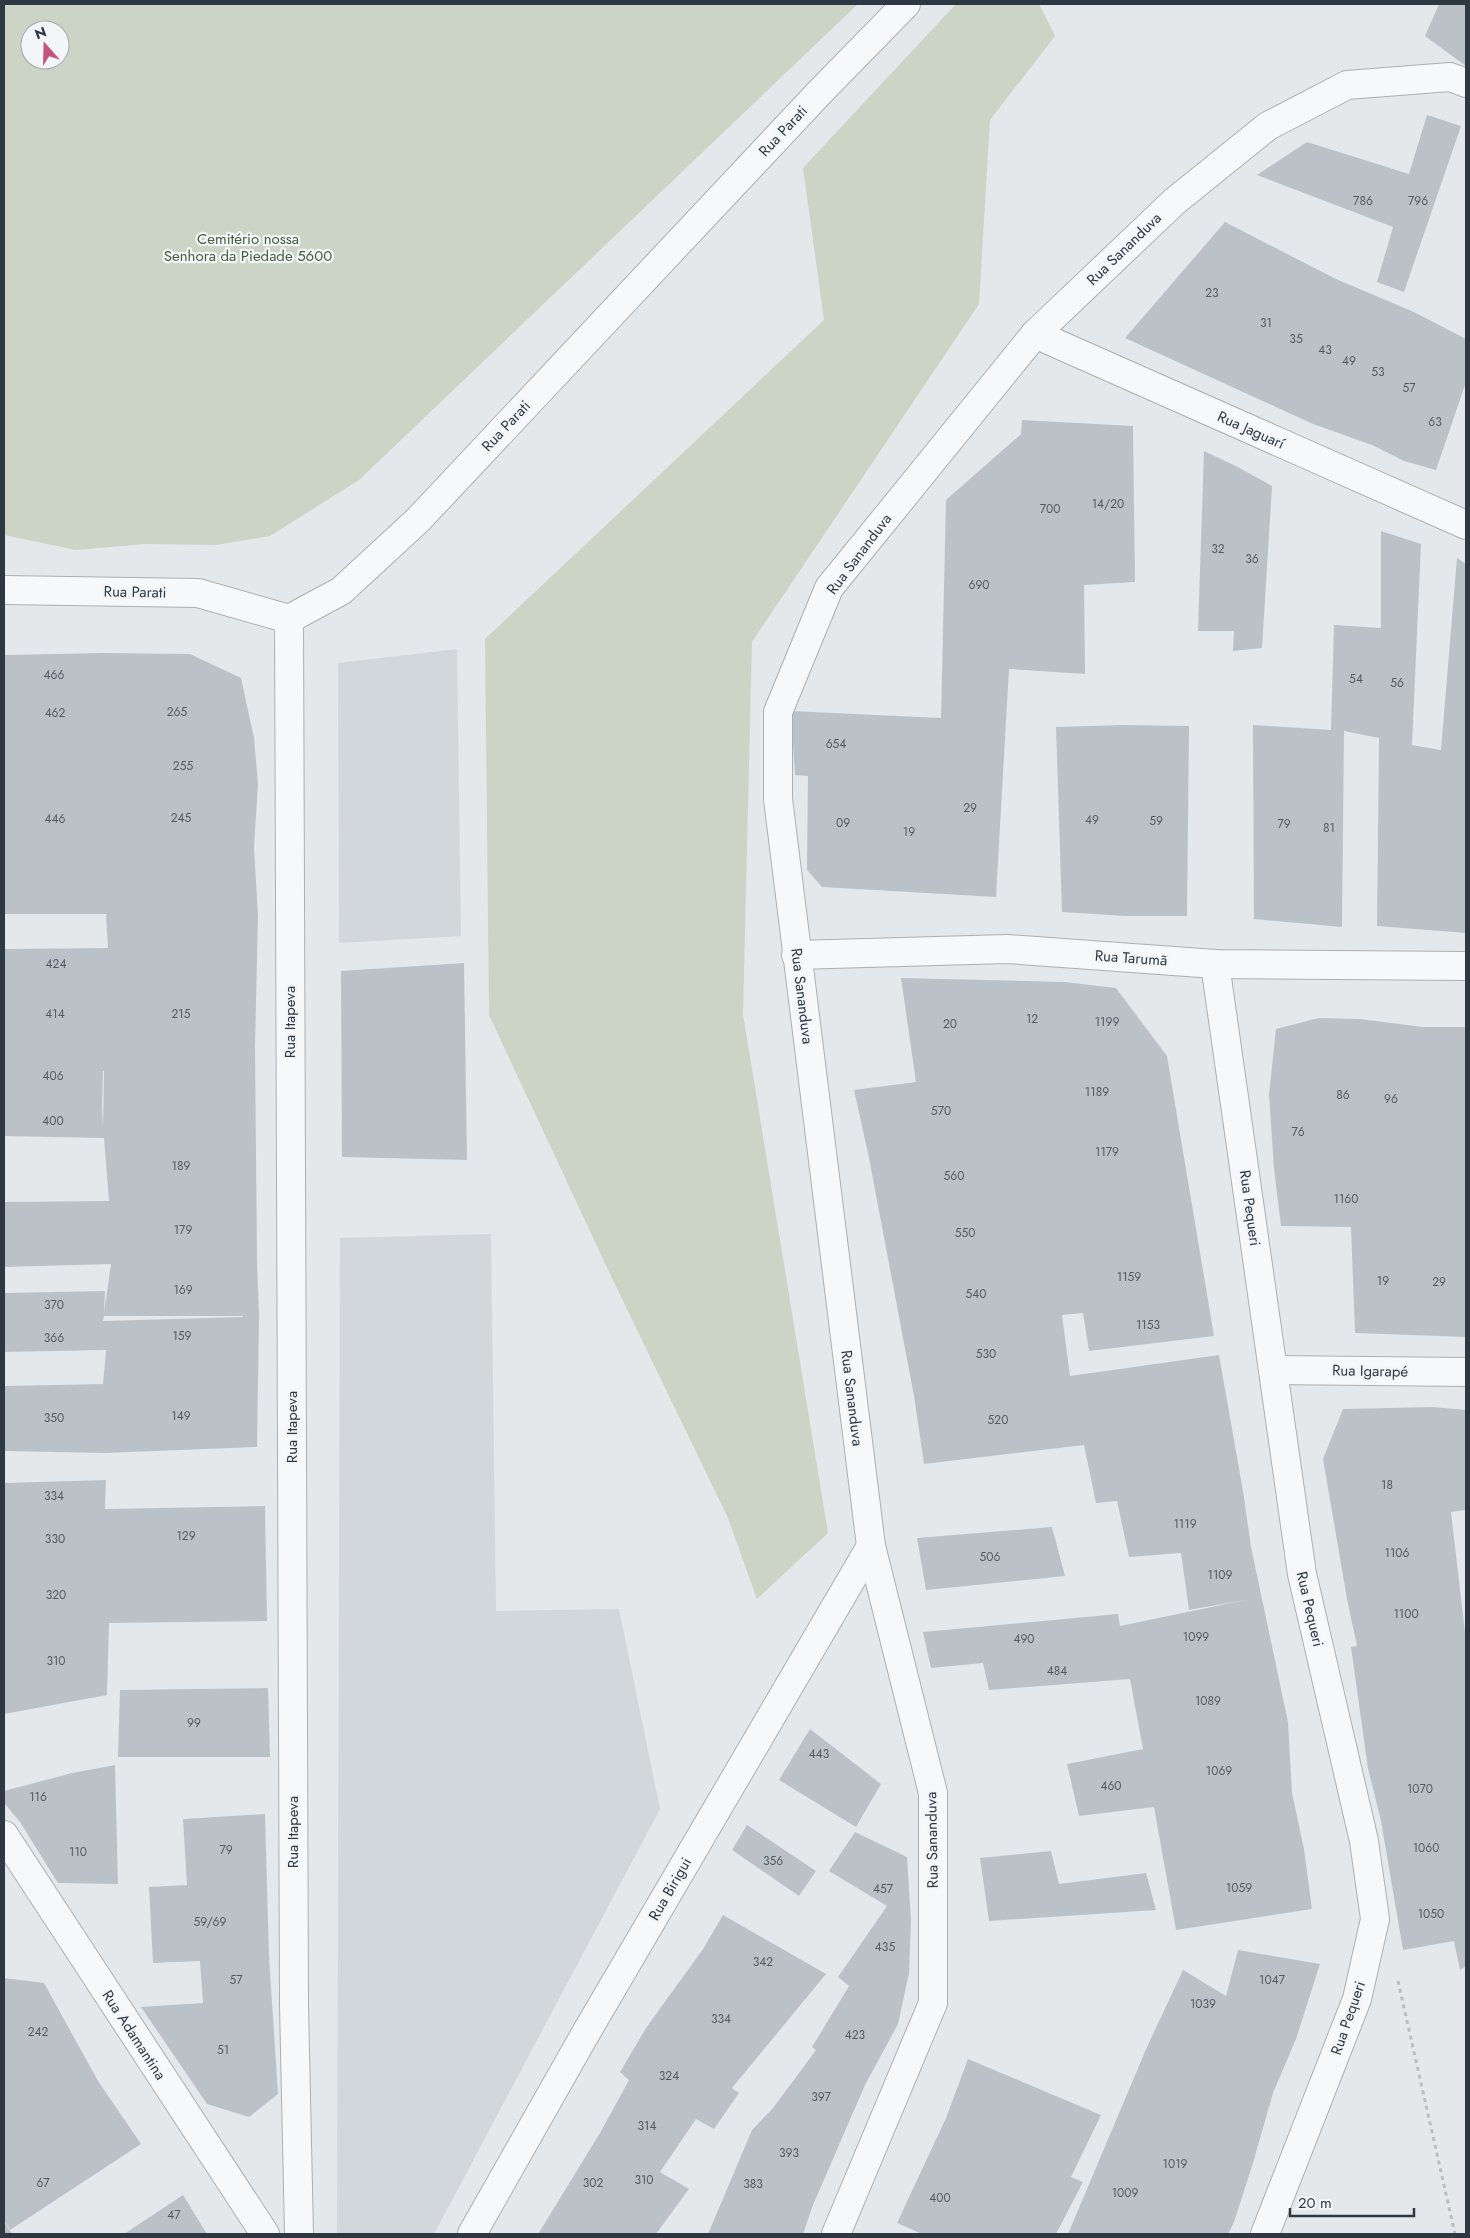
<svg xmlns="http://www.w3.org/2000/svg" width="1470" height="2238" font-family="Jost,sans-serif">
	<rect width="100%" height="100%" fill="#e4e8eb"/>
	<g fill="#d2d7dc">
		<polygon points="457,649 461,936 339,943 338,663"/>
		<polygon points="491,1234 496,1611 619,1609 660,1809 434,2234 337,2234 340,1238"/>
	</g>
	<g fill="#ccd4c6" fill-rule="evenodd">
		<path d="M 4,4 L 858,4 L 359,480 L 270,536 L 216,545 L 145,544 L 76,550 L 4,535 ZM 30,30 L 60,30 L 60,60 L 30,60 Z"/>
		<polygon points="956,4 1039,4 1055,36 990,120 979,304 752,642 743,1014 828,1533 757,1599 728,1518 610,1274 489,1015 485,639 824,320 803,168"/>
	</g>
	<g fill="#bbc2c7" fill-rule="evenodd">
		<polygon points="1439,4 1466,4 1466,66 1425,36"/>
		<polygon points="1427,115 1461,126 1404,292 1377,282 1393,227 1257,175 1307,142 1409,174"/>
		<polygon points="1225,222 1336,279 1414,312 1466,339 1466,382 1436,470 1404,461 1372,445 1313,424 1125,338"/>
		<polygon points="1022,420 1133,426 1135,582 1084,585 1085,674 1009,669 996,897 822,887 807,870 808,776 795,775 791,711 941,718 946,500 1021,434"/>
		<polygon points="1204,451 1238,467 1272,486 1262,648 1233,651 1234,631 1198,631"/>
		<polygon points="1381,531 1421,544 1412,745 1441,750 1457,558 1466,564 1466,933 1377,926 1379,738 1344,731 1342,927 1254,919 1253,725 1331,730 1334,625 1381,628"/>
		<path d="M 104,653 L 190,654 L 241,678 L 254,738 L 258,784 L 254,847 L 258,916 L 255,1047 L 257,1259 L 259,1316 L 257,1447 L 105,1453 L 4,1451 L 4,1386 L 103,1384 L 106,1350 L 4,1352 L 4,1293 L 105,1291 L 104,1313 L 111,1264 L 4,1267 L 4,1202 L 109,1201 L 104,1138 L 4,1136 L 4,949 L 108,948 L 106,914 L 4,914 L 4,655 ZM 103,1071 L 104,1071 L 103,1127 L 102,1106 ZM 104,1316 L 243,1316 L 243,1317 L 103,1321 Z"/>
		<polygon points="1123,725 1189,726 1187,916 1125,916 1062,912 1056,727"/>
		<polygon points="464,963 467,1160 342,1157 341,971"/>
		<polygon points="901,978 1065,982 1116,988 1167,1056 1214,1336 1089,1351 1083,1313 1062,1315 1070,1376 1219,1355 1243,1491 1251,1547 1288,1722 1292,1793 1304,1849 1312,1909 1176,1930 1154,1807 1079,1816 1067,1764 1143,1749 1130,1679 989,1690 983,1663 931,1668 923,1632 1118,1614 1120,1626 1245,1600 1189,1610 1181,1553 1129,1557 1117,1501 1096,1503 1084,1445 924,1464 914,1396 869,1158 854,1090 916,1082"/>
		<polygon points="1319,1018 1360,1019 1423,1027 1466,1027 1466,1337 1355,1333 1351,1227 1281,1226 1274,1169 1269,1094 1276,1029"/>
		<polygon points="1433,1407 1466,1410 1466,1510 1451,1512 1466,1641 1466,1966 1460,1970 1454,1941 1403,1950 1381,1821 1368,1769 1351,1647 1357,1646 1347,1599 1323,1459 1343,1409"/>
		<polygon points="106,1480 105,1509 265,1506 267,1621 109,1623 107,1695 4,1714 4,1483"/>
		<polygon points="1052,1527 1065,1576 926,1590 917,1538"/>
		<polygon points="268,1688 270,1757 118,1757 120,1690"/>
		<polygon points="810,1729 881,1784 856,1827 779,1780"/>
		<polygon points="115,1765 118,1884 58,1883 20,1822 4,1803 4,1791 72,1773"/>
		<polygon points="265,1814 269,1957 278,2094 249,2117 207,2104 141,2007 203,2003 200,1961 153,1963 149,1887 187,1885 183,1819"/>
		<polygon points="747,1825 816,1871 799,1896 732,1850"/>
		<polygon points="855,1832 907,1857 911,1921 909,1973 898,2024 865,2085 813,2205 803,2234 708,2234 752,2130 773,2108 816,2050 812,2047 849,1986 838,1977 887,1906 829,1871"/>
		<polygon points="1051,1851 1059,1884 1146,1873 1156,1910 989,1921 980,1858"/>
		<polygon points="723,1915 826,1974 732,2088 739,2093 714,2129 696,2119 660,2172 689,2189 656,2234 538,2234 600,2133 629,2080 620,2072 646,2028 703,1949"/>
		<polygon points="1238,1950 1320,1964 1296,2039 1273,2093 1253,2163 1234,2222 1228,2234 1068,2234 1147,2047 1183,1970 1226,1996"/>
		<polygon points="4,1978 44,1983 98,2081 141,2144 10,2230 4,2220"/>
		<polygon points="968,2059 1101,2115 1071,2177 1083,2182 1056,2234 922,2234 897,2223 946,2118"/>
		<polygon points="183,2195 207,2234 124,2234"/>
		<polygon points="4,2221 12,2234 4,2234"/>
	</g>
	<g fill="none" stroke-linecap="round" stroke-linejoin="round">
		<g stroke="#a9b0b5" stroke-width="30">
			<g id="street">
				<polyline points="1035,334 1466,525"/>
				<polyline points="4,590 198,593 289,619 341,591 418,520 820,92 906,4"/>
				<polyline points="289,619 294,2005 299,2234"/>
				<polyline points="796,955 1007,949 1215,964 1466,966"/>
				<polyline points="1215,964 1302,1574 1364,1841 1375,1919 1357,1999 1265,2234"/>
				<polyline points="1273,1370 1466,1372"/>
				<polyline points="4,1835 265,2234"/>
				<polyline points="472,2234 583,2038 871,1546"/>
				<polyline points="836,2234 933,2003 933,1793 871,1546 778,799 778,712 829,588 1035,334 1175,201 1268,126 1347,85 1450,77 1466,83"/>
			</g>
		</g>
		<polyline stroke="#babec2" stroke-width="3" stroke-dasharray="4 4" stroke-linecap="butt" points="1398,1981 1455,2234"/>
		<use href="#street" stroke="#f6f8f9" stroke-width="28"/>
	</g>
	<g text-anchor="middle" stroke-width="4.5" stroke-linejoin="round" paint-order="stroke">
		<g font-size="12" fill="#505a63">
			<text x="1363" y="205">786</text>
			<text x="1418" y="205">796</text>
			<text x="1212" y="297">23</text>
			<text x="1266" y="327">31</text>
			<text x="1296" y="343">35</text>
			<text x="1325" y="354">43</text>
			<text x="1349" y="365">49</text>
			<text x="1378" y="376">53</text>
			<text x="1409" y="392">57</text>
			<text x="1435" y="426">63</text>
			<text x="1108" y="508">14/20</text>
			<text x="1050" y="513">700</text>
			<text x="1218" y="553">32</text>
			<text x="1252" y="563">36</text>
			<text x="979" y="589">690</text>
			<text x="54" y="679">466</text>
			<text x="1356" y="683">54</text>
			<text x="1397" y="687">56</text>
			<text x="177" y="716">265</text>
			<text x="55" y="717">462</text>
			<text x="836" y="748">654</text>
			<text x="183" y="770">255</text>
			<text x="970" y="812">29</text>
			<text x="181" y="822">245</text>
			<text x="55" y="823">446</text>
			<text x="1092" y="824">49</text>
			<text x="1156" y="825">59</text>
			<text x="843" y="827">09</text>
			<text x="1284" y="828">79</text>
			<text x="1329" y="832">81</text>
			<text x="909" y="836">19</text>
			<text x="56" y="968">424</text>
			<text x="55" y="1018">414</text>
			<text x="181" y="1018">215</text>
			<text x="1032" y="1023">12</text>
			<text x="1107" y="1026">1199</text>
			<text x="950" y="1028">20</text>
			<text x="53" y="1080">406</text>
			<text x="1097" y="1096">1189</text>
			<text x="1343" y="1099">86</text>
			<text x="1391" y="1103">96</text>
			<text x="941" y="1115">570</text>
			<text x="53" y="1125">400</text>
			<text x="1298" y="1136">76</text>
			<text x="1107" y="1156">1179</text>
			<text x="181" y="1170">189</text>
			<text x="954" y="1180">560</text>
			<text x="1346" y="1203">1160</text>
			<text x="183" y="1234">179</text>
			<text x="965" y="1237">550</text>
			<text x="1129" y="1281">1159</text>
			<text x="1383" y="1285">19</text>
			<text x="1439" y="1286">29</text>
			<text x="183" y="1294">169</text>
			<text x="976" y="1298">540</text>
			<text x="54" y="1309">370</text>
			<text x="1148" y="1329">1153</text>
			<text x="182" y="1340">159</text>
			<text x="54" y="1342">366</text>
			<text x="986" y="1358">530</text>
			<text x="181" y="1420">149</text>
			<text x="54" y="1422">350</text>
			<text x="998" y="1424">520</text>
			<text x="1387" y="1489">18</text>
			<text x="54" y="1500">334</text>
			<text x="1185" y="1528">1119</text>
			<text x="186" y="1540">129</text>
			<text x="55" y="1543">330</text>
			<text x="1397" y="1557">1106</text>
			<text x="990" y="1561">506</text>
			<text x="1220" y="1579">1109</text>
			<text x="56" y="1599">320</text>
			<text x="1406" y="1618">1100</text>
			<text x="1196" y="1641">1099</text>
			<text x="1024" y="1643">490</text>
			<text x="56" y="1665">310</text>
			<text x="1057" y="1675">484</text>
			<text x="1208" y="1705">1089</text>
			<text x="194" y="1727">99</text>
			<text x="819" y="1758">443</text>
			<text x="1219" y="1775">1069</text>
			<text x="1111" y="1790">460</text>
			<text x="1420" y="1793">1070</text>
			<text x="38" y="1801">116</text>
			<text x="1426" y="1852">1060</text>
			<text x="226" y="1854">79</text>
			<text x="78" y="1856">110</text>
			<text x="773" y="1865">356</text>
			<text x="1239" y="1892">1059</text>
			<text x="883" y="1893">457</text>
			<text x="1431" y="1918">1050</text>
			<text x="210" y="1926">59/69</text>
			<text x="885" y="1951">435</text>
			<text x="763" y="1966">342</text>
			<text x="236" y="1984">57</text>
			<text x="1272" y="1984">1047</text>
			<text x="1203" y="2008">1039</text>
			<text x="721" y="2023">334</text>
			<text x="38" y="2036">242</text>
			<text x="855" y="2039">423</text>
			<text x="223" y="2054">51</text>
			<text x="669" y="2080">324</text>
			<text x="821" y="2101">397</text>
			<text x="647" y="2130">314</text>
			<text x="789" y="2157">393</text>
			<text x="1175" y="2168">1019</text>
			<text x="644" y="2184">310</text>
			<text x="43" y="2187">67</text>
			<text x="593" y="2187">302</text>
			<text x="753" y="2188">383</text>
			<text x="1125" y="2197">1009</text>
			<text x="940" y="2202">400</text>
			<text x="174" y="2219">47</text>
		</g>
		<g font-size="15" fill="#2d3842" stroke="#f3f6f8">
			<text transform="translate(783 131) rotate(-47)" y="5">Rua Parati</text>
			<text transform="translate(1124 249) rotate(-44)" y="5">Rua Sananduva</text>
			<text transform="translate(506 426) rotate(-47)" y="5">Rua Parati</text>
			<text transform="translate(1251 430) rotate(24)" y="5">Rua Jaguarí</text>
			<text transform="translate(859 554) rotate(-53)" y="5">Rua Sananduva</text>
			<text transform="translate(135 592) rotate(1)" y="5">Rua Parati</text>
			<text transform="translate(1131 958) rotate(4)" y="5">Rua Tarumã</text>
			<text transform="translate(802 996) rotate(83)" y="5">Rua Sananduva</text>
			<text transform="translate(290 1022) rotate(-90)" y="5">Rua Itapeva</text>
			<text transform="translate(1250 1208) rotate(82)" y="5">Rua Pequeri</text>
			<text transform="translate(1370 1371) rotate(1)" y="5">Rua Igarapé</text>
			<text transform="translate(852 1398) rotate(83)" y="5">Rua Sananduva</text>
			<text transform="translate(292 1427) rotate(-90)" y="5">Rua Itapeva</text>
			<text transform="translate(1310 1609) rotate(77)" y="5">Rua Pequeri</text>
			<text transform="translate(293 1832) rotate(-90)" y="5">Rua Itapeva</text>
			<text transform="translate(932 1840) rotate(-91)" y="5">Rua Sananduva</text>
			<text transform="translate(670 1889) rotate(-60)" y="5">Rua Birigui</text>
			<text transform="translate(1348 2018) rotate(-71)" y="5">Rua Pequeri</text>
			<text transform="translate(134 2035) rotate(57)" y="5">Rua Adamantina</text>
		</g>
		<g font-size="15" fill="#485d3b" stroke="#f3f6f8">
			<text x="248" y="244">Cemitério nossa<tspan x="248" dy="17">Senhora da Piedade 5600</tspan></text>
		</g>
	</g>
	<rect width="1470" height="2238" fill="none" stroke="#2d3842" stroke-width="10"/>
	<g transform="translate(45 45) rotate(340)"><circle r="24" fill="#f3f6f8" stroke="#a4aaaf"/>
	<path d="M0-4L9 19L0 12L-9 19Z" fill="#c5547a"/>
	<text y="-8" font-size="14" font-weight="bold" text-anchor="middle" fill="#2d3842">N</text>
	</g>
	<path d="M1290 2208v8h124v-8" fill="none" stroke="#2d3842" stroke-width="2.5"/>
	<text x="1298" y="2208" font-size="15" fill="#2d3842" stroke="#f3f6f8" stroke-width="4" paint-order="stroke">20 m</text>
</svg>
